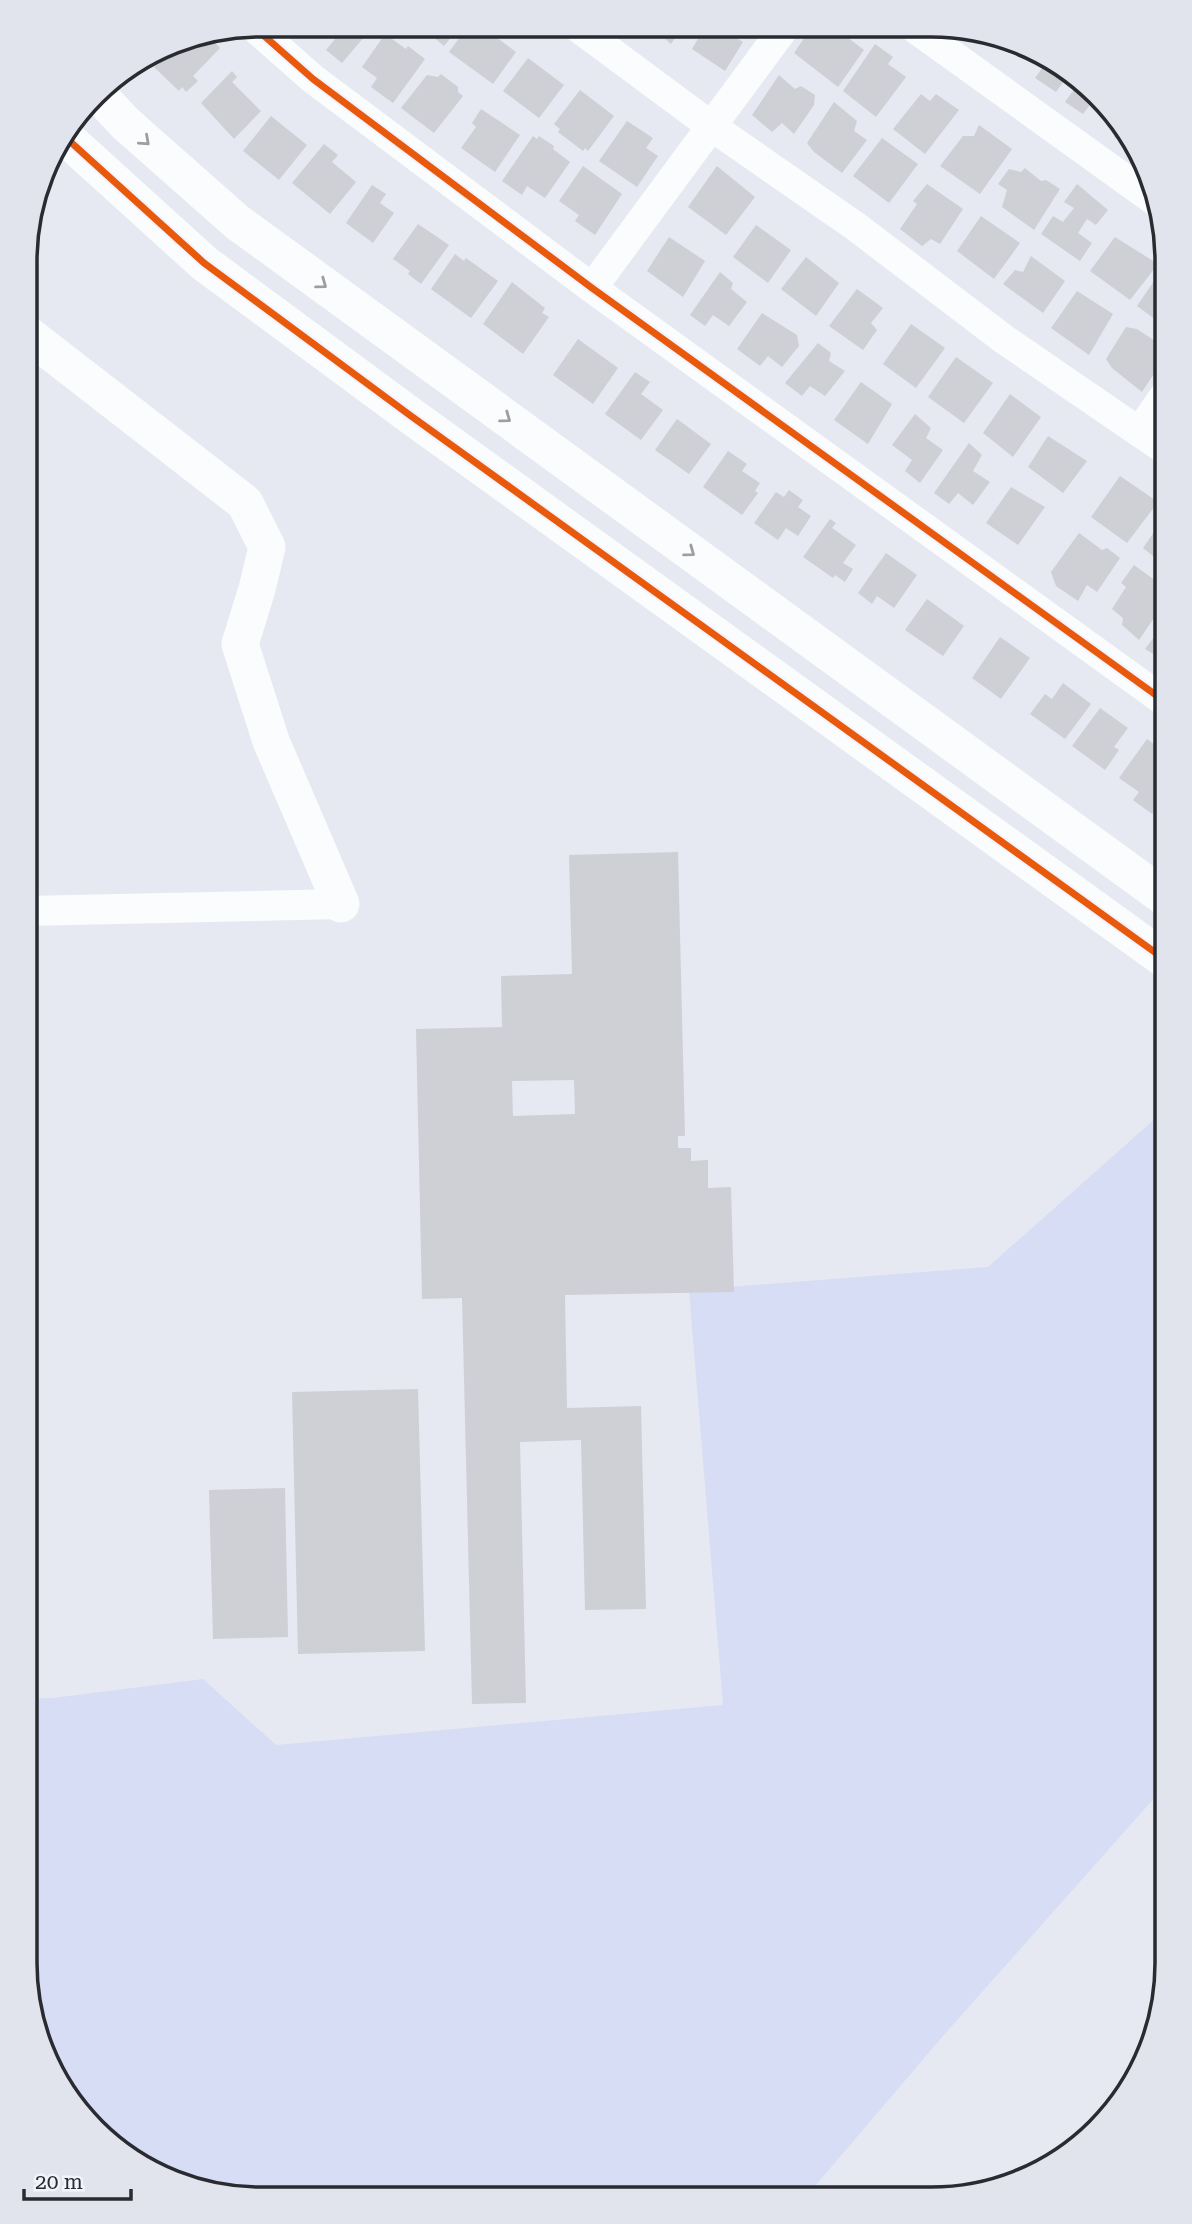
<svg xmlns="http://www.w3.org/2000/svg" width="1192" height="2224" font-family="'Roboto Serif',serif">
	<rect width="100%" height="100%" fill="#e6e9f1"/>
	<polygon fill="#d7ddf4" points="1167,1108 1167,1777 1157,1795 943,2036 804,2199 229,2197 170,2181 105,2141 37,2040 25,1964 25,1699 53,1698 203,1679 276,1745 723,1705 689,1290 988,1267"/>
	<g fill="#ced0d6" fill-rule="evenodd">
		<polygon points="318,25 364,25 370,30 342,63 326,50 335,39"/>
		<polygon points="419,25 460,26 444,46"/>
		<polygon points="468,26 481,26 516,52 493,84 449,52"/>
		<polygon points="651,27 682,27 671,44"/>
		<polygon points="705,27 718,27 743,42 725,71 692,49"/>
		<polygon points="811,28 835,28 864,50 838,87 794,53"/>
		<polygon points="983,32 1014,47 1010,53"/>
		<polygon points="385,34 406,49 408,46 425,59 393,103 371,87 377,78 362,67"/>
		<polygon points="207,35 220,48 193,76 198,81 186,92 182,87 179,91 154,67 180,40"/>
		<polygon points="875,44 893,57 888,64 906,77 876,117 843,91"/>
		<polygon points="528,58 564,85 539,118 503,91"/>
		<polygon points="1046,63 1069,74 1056,92 1035,78"/>
		<polygon points="232,71 237,77 232,82 261,111 234,139 201,103"/>
		<polygon points="441,74 458,87 458,92 463,96 434,133 401,108 427,75 438,77"/>
		<polygon points="779,75 795,89 801,86 815,95 814,105 794,134 782,123 772,132 752,115"/>
		<polygon points="1081,80 1087,83 1106,111 1092,102 1083,114 1065,102"/>
		<polygon points="580,90 614,116 588,151 585,148 583,151 558,132 560,129 554,124"/>
		<polygon points="921,94 930,101 936,94 959,110 925,154 893,129"/>
		<polygon points="834,102 857,121 854,131 867,140 842,173 814,152 807,143"/>
		<polygon points="481,109 520,135 495,172 461,148 476,127 472,123"/>
		<polygon points="271,116 307,145 279,180 243,151"/>
		<polygon points="627,121 653,138 646,148 658,156 637,187 599,161"/>
		<polygon points="979,125 1012,149 980,194 940,166 963,136 974,136"/>
		<polygon points="1119,130 1132,149 1131,150 1114,137"/>
		<polygon points="533,136 537,139 539,136 554,146 553,149 570,162 545,198 527,186 522,195 502,181"/>
		<polygon points="882,138 918,164 889,203 853,176"/>
		<polygon points="324,144 338,155 332,162 356,182 330,214 292,183"/>
		<polygon points="583,166 622,194 595,235 575,221 579,215 559,201"/>
		<polygon points="717,166 755,197 726,235 688,207"/>
		<polygon points="1025,168 1041,181 1046,180 1060,189 1034,230 1002,207 1007,190 998,184 1009,169 1021,172"/>
		<polygon points="927,184 963,209 940,244 931,239 922,246 900,229 917,204 913,201"/>
		<polygon points="1077,184 1108,210 1096,225 1087,219 1078,233 1092,243 1080,261 1041,234 1053,216 1063,222 1074,208 1064,202"/>
		<polygon points="372,185 386,194 380,203 394,213 373,243 346,223"/>
		<polygon points="981,216 1020,243 994,279 957,251"/>
		<polygon points="418,224 449,245 421,284 408,274 410,271 393,259"/>
		<polygon points="756,225 791,250 768,283 733,257"/>
		<polygon points="669,237 705,261 683,297 647,271"/>
		<polygon points="1115,237 1158,264 1130,300 1090,271"/>
		<polygon points="455,254 464,261 466,258 498,281 471,318 431,289"/>
		<polygon points="1031,256 1065,281 1043,313 1003,284 1015,270 1023,272"/>
		<polygon points="806,257 839,283 816,316 781,289"/>
		<polygon points="720,272 733,283 731,289 747,302 729,326 713,315 705,326 690,315"/>
		<polygon points="1167,276 1167,328 1137,306 1156,278"/>
		<polygon points="512,282 545,308 542,313 549,317 523,354 483,324"/>
		<polygon points="857,289 883,308 871,323 877,330 863,350 829,326"/>
		<polygon points="1077,291 1113,314 1089,355 1051,328"/>
		<polygon points="762,313 797,335 799,346 782,367 768,356 760,366 737,349"/>
		<polygon points="911,324 945,348 916,388 883,364"/>
		<polygon points="1126,327 1137,329 1167,349 1167,354 1142,392 1112,368 1106,359"/>
		<polygon points="578,339 618,368 593,404 553,375"/>
		<polygon points="818,343 831,353 829,361 845,371 825,396 810,386 802,396 785,383"/>
		<polygon points="956,357 993,383 964,423 928,397"/>
		<polygon points="635,372 650,382 641,394 663,410 641,440 605,414"/>
		<polygon points="861,382 892,404 868,444 834,420"/>
		<polygon points="1010,394 1041,417 1013,457 983,433"/>
		<polygon points="915,414 931,428 926,438 943,450 920,483 905,471 912,460 892,445"/>
		<polygon points="677,419 711,444 689,474 655,450"/>
		<polygon points="1048,436 1087,461 1063,493 1028,467"/>
		<polygon points="969,443 982,455 973,471 990,482 973,505 958,493 949,504 934,493"/>
		<polygon points="728,451 747,464 742,471 760,483 755,491 758,493 742,515 703,487"/>
		<polygon points="1120,476 1158,502 1127,543 1091,517"/>
		<polygon points="1011,487 1045,507 1018,545 986,523"/>
		<polygon points="789,490 803,500 798,507 811,516 798,536 786,528 778,540 754,523 776,492 784,497"/>
		<polygon points="1167,513 1167,567 1143,548"/>
		<polygon points="830,519 836,523 832,528 856,545 843,563 853,569 845,582 835,575 833,578 803,557"/>
		<polygon points="1079,533 1102,550 1107,548 1120,558 1097,592 1087,585 1078,601 1056,586 1051,572"/>
		<polygon points="886,553 917,575 894,608 877,596 872,604 858,593"/>
		<polygon points="1134,565 1167,589 1167,599 1139,640 1122,625 1123,618 1112,609 1126,587 1121,583"/>
		<polygon points="927,599 964,626 943,656 905,630"/>
		<polygon points="1167,620 1167,672 1159,666 1162,659 1145,649"/>
		<polygon points="1000,637 1030,658 1001,699 972,678"/>
		<polygon points="1063,683 1091,704 1065,739 1030,714 1045,694 1052,699"/>
		<polygon points="1100,708 1128,728 1114,747 1119,750 1105,770 1072,746"/>
		<polygon points="1147,739 1167,754 1167,792 1152,814 1133,800 1139,792 1119,778"/>
		<path d="M 678,852 L 685,1136 L 678,1136 L 678,1148 L 691,1148 L 691,1161 L 708,1160 L 708,1188 L 731,1187 L 734,1292 L 565,1295 L 567,1408 L 641,1406 L 646,1609 L 585,1610 L 581,1440 L 520,1442 L 526,1703 L 472,1704 L 462,1298 L 422,1299 L 416,1029 L 502,1027 L 501,976 L 572,974 L 569,855 ZM 574,1080 L 575,1114 L 513,1116 L 512,1081 Z"/>
		<polygon points="418,1389 425,1651 298,1654 292,1392"/>
		<polygon points="285,1488 288,1637 213,1639 209,1490"/>
	</g>
	<g fill="none" stroke-linecap="round" stroke-linejoin="round">
		<g stroke="#fbfcfd" stroke-width="30">
			<polyline points="253,26 313,79 592,288 1167,703"/>
			<polyline points="576,26 711,126 855,226 1005,340 1167,451"/>
			<polyline points="916,29 1158,203"/>
			<polyline points="592,288 784,28"/>
			<polyline points="1140,431 1167,392"/>
			<polyline points="26,911 341,904"/>
		</g>
		<g stroke="#fbfcfd" stroke-width="37">
			<polyline points="97,93 125,123 237,222 1167,899"/>
			<polyline points="64,136 204,263 411,416 1167,961"/>
			<polyline points="26,333 245,503 267,547 257,589 240,644 271,741 341,904"/>
		</g>
		<g stroke="#f1f3fd" stroke-width="11">
			<g id="cycleway">
				<polyline points="253,26 313,79 592,288 1167,703"/>
				<polyline points="64,136 204,263 411,416 1167,961"/>
			</g>
		</g>
		<use href="#cycleway" stroke="#e8590c" stroke-width="7"/>
	</g>
	<defs><path id="oneway-chevron" d="M-2-3.5L2.5 0L-2 3.5" fill="none" stroke-width="1.6" stroke-linecap="round" stroke-linejoin="round" transform="scale(1.75)"/></defs>
	<g stroke="#9c9ea1">
		<use href="#oneway-chevron" transform="translate(145 141) rotate(42)"/>
		<use href="#oneway-chevron" transform="translate(322 284) rotate(36)"/>
		<use href="#oneway-chevron" transform="translate(506 418) rotate(36)"/>
		<use href="#oneway-chevron" transform="translate(690 552) rotate(36)"/>
	</g>
	<path d="M0 0H1192V2224H0ZM261 37H931A224 224 0 0 1 1155 261V1963A224 224 0 0 1 931 2187H261A224 224 0 0 1 37 1963V261A224 224 0 0 1 261 37Z" fill="#e1e3ed" fill-rule="evenodd"/>
	<path fill="none" stroke="#292b30" stroke-width="3.5" d="M261 37H931A224 224 0 0 1 1155 261V1963A224 224 0 0 1 931 2187H261A224 224 0 0 1 37 1963V261A224 224 0 0 1 261 37Z"/>
	<path d="M24 2189v10h107v-10" fill="none" stroke="#292b30" stroke-width="3.5"/>
	<text x="35" y="2189" font-size="21" fill="#292b30" stroke="#f1f3fd" stroke-width="5" paint-order="stroke">20 m</text>
</svg>
